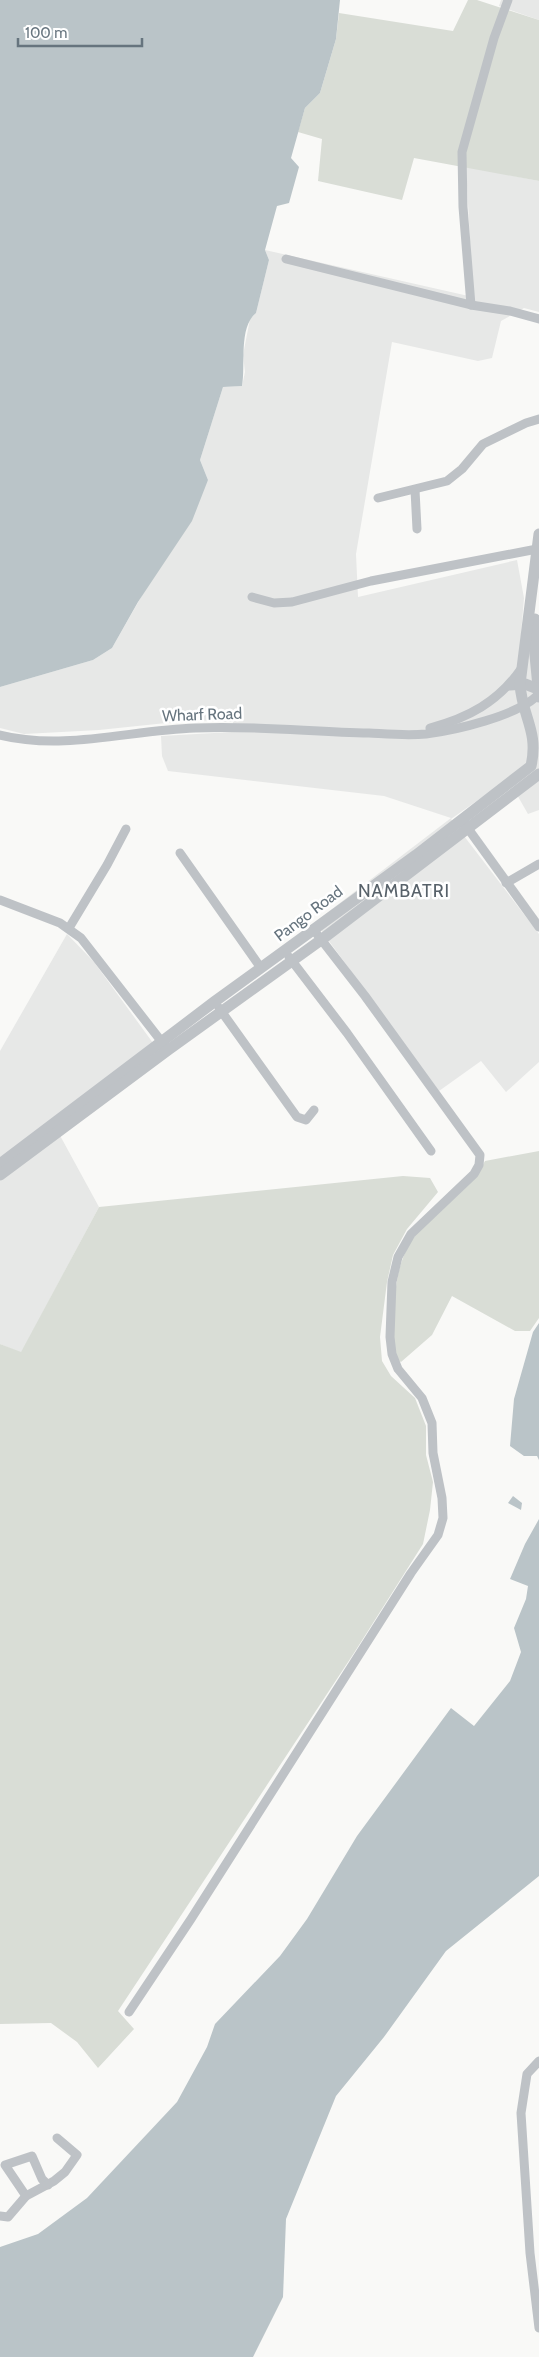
<svg xmlns="http://www.w3.org/2000/svg" width="539" height="2357" font-family="Cabin,sans-serif">
	<rect width="100%" height="100%" fill="#f9f9f7"/>
	<g fill="#e7e8e7">
		<polygon points="501,0 539,0 539,20 499,6"/>
		<polygon points="466,166 539,181 539,312 524,308 501,321 492,358 478,361 392,342 356,554 358,597 517,560 524,598 519,659 539,634 539,810 528,814 508,779 451,819 539,934 539,1062 506,1092 481,1061 439,1091 315,922 451,818 384,796 168,771 162,756 161,736 232,732 233,722 195,720 99,730 24,734 0,728 0,687 93,660 112,648 208,480 200,460 223,387 242,386 245,372 243,355 250,319 256,313 269,260 265,250 473,297"/>
		<polygon points="67,934 94,962 153,1043 51,1119 99,1207 21,1353 0,1344 0,1051"/>
	</g>
	<g fill="#d9ddd6">
		<polygon points="468,0 477,0 539,20 539,181 414,158 402,200 318,181 322,139 298,132 305,108 320,93 336,39 339,13 453,31"/>
		<path d="M 539,1151 L 539,1318 L 530,1331 L 515,1331 L 452,1296 L 432,1335 L 401,1362 L 394,1357 C 394,1317 390,1271 414,1237 C 422,1227 433,1219 442,1210 C 458,1194 475,1181 485,1161 Z"/>
		<polygon points="403,1176 430,1178 438,1192 407,1229 393,1255 387,1282 380,1337 382,1361 391,1376 415,1398 426,1426 426,1455 433,1482 430,1510 423,1544 354,1653 118,2011 134,2029 98,2068 77,2042 51,2023 0,2024 0,1344 21,1352 99,1207"/>
	</g>
	<g fill="#bac4c8">
		<path d="M 0,0 L 340,0 L 336,39 L 320,93 L 305,108 L 291,158 L 299,167 L 289,203 L 277,206 L 265,250 L 269,260 L 256,313 C 238,328 246,365 242,386 L 223,387 L 200,460 L 208,480 L 192,521 L 138,602 L 112,648 L 93,660 L 0,687 Z"/>
		<polygon points="539,1323 539,1460 537,1456 524,1456 510,1446 514,1399 533,1332"/>
		<polygon points="513,1496 522,1503 521,1510 508,1503"/>
		<polygon points="539,1519 539,1876 446,1951 384,2037 336,2096 286,2219 283,2297 253,2357 0,2357 0,2247 38,2234 87,2198 177,2102 207,2047 215,2024 280,1956 307,1919 357,1836 451,1708 474,1726 510,1681 521,1652 514,1628 526,1599 528,1586 510,1579 525,1544"/>
	</g>
	<g fill="none" stroke-linecap="round" stroke-linejoin="round">
		<g stroke="#bec2c6" stroke-width="9">
			<polyline points="286,259 471,305 510,311 539,319"/>
			<polyline points="471,305 463,207 462,152 494,38 508,0"/>
			<polyline points="415,490 417,529"/>
			<polyline points="378,498 447,481 462,469 483,444 526,423 539,419"/>
			<polyline points="252,597 274,603 292,602 371,581 537,549"/>
			<path d="M 430,728 C 468,718 498,702 521,669"/>
			<path d="M 0,735 C 64,751 131,730 195,728 C 253,725 311,732 369,733 C 387,734 407,736 426,734 C 456,730 517,716 538,695"/>
			<polyline points="464,823 539,927"/>
			<polyline points="180,853 261,968"/>
			<polyline points="506,883 539,864"/>
			<polyline points="0,900 60,923 81,938 165,1046"/>
			<polyline points="69,928 107,865 126,829"/>
			<polyline points="289,957 347,1033 431,1151"/>
			<polyline points="219,1008 297,1117 306,1120 314,1110"/>
			<polyline points="129,2012 191,1919 411,1573 438,1535 443,1518 442,1498 433,1453 432,1423 422,1398 398,1369 392,1354 390,1337 392,1282 398,1257 411,1234 474,1174 479,1165 480,1155 365,996 313,929"/>
			<polyline points="539,2061 527,2074 521,2113 530,2253 539,2328"/>
			<polyline points="26,2196 5,2165 32,2156 42,2179 48,2185"/>
			<polyline points="0,2216 8,2217 26,2196 54,2181 65,2172 77,2155 57,2138"/>
		</g>
		<g stroke="#bec2c6" stroke-width="11">
			<polyline points="535,619 534,645 539,697"/>
			<polyline points="510,685 525,684 538,689"/>
			<path d="M 0,1164 L 214,1002 L 416,855 L 531,766 C 539,731 522,717 520,684 L 539,534"/>
			<polyline points="0,1175 168,1050 321,940 539,774"/>
		</g>
	</g>
	<g text-anchor="middle" stroke-width="5" stroke-linejoin="round" paint-order="stroke">
		<g font-size="16" fill="#66747e" stroke="#fff">
			<text transform="translate(202 714) rotate(-2)" y="6">Wharf Road</text>
			<text transform="translate(308 913) rotate(-37)" y="6">Pango Road</text>
		</g>
		<g font-size="18" letter-spacing="1" fill="#58626a" stroke="#fff">
			<text x="404" y="897">NAMBATRI</text>
		</g>
	</g>
	<path d="M18 38v8h124v-8" fill="none" stroke="#66747e" stroke-width="2.5"/>
	<text x="25" y="38" font-size="15" fill="#66747e" stroke="#ffffff" stroke-width="4" paint-order="stroke">100 m</text>
</svg>
